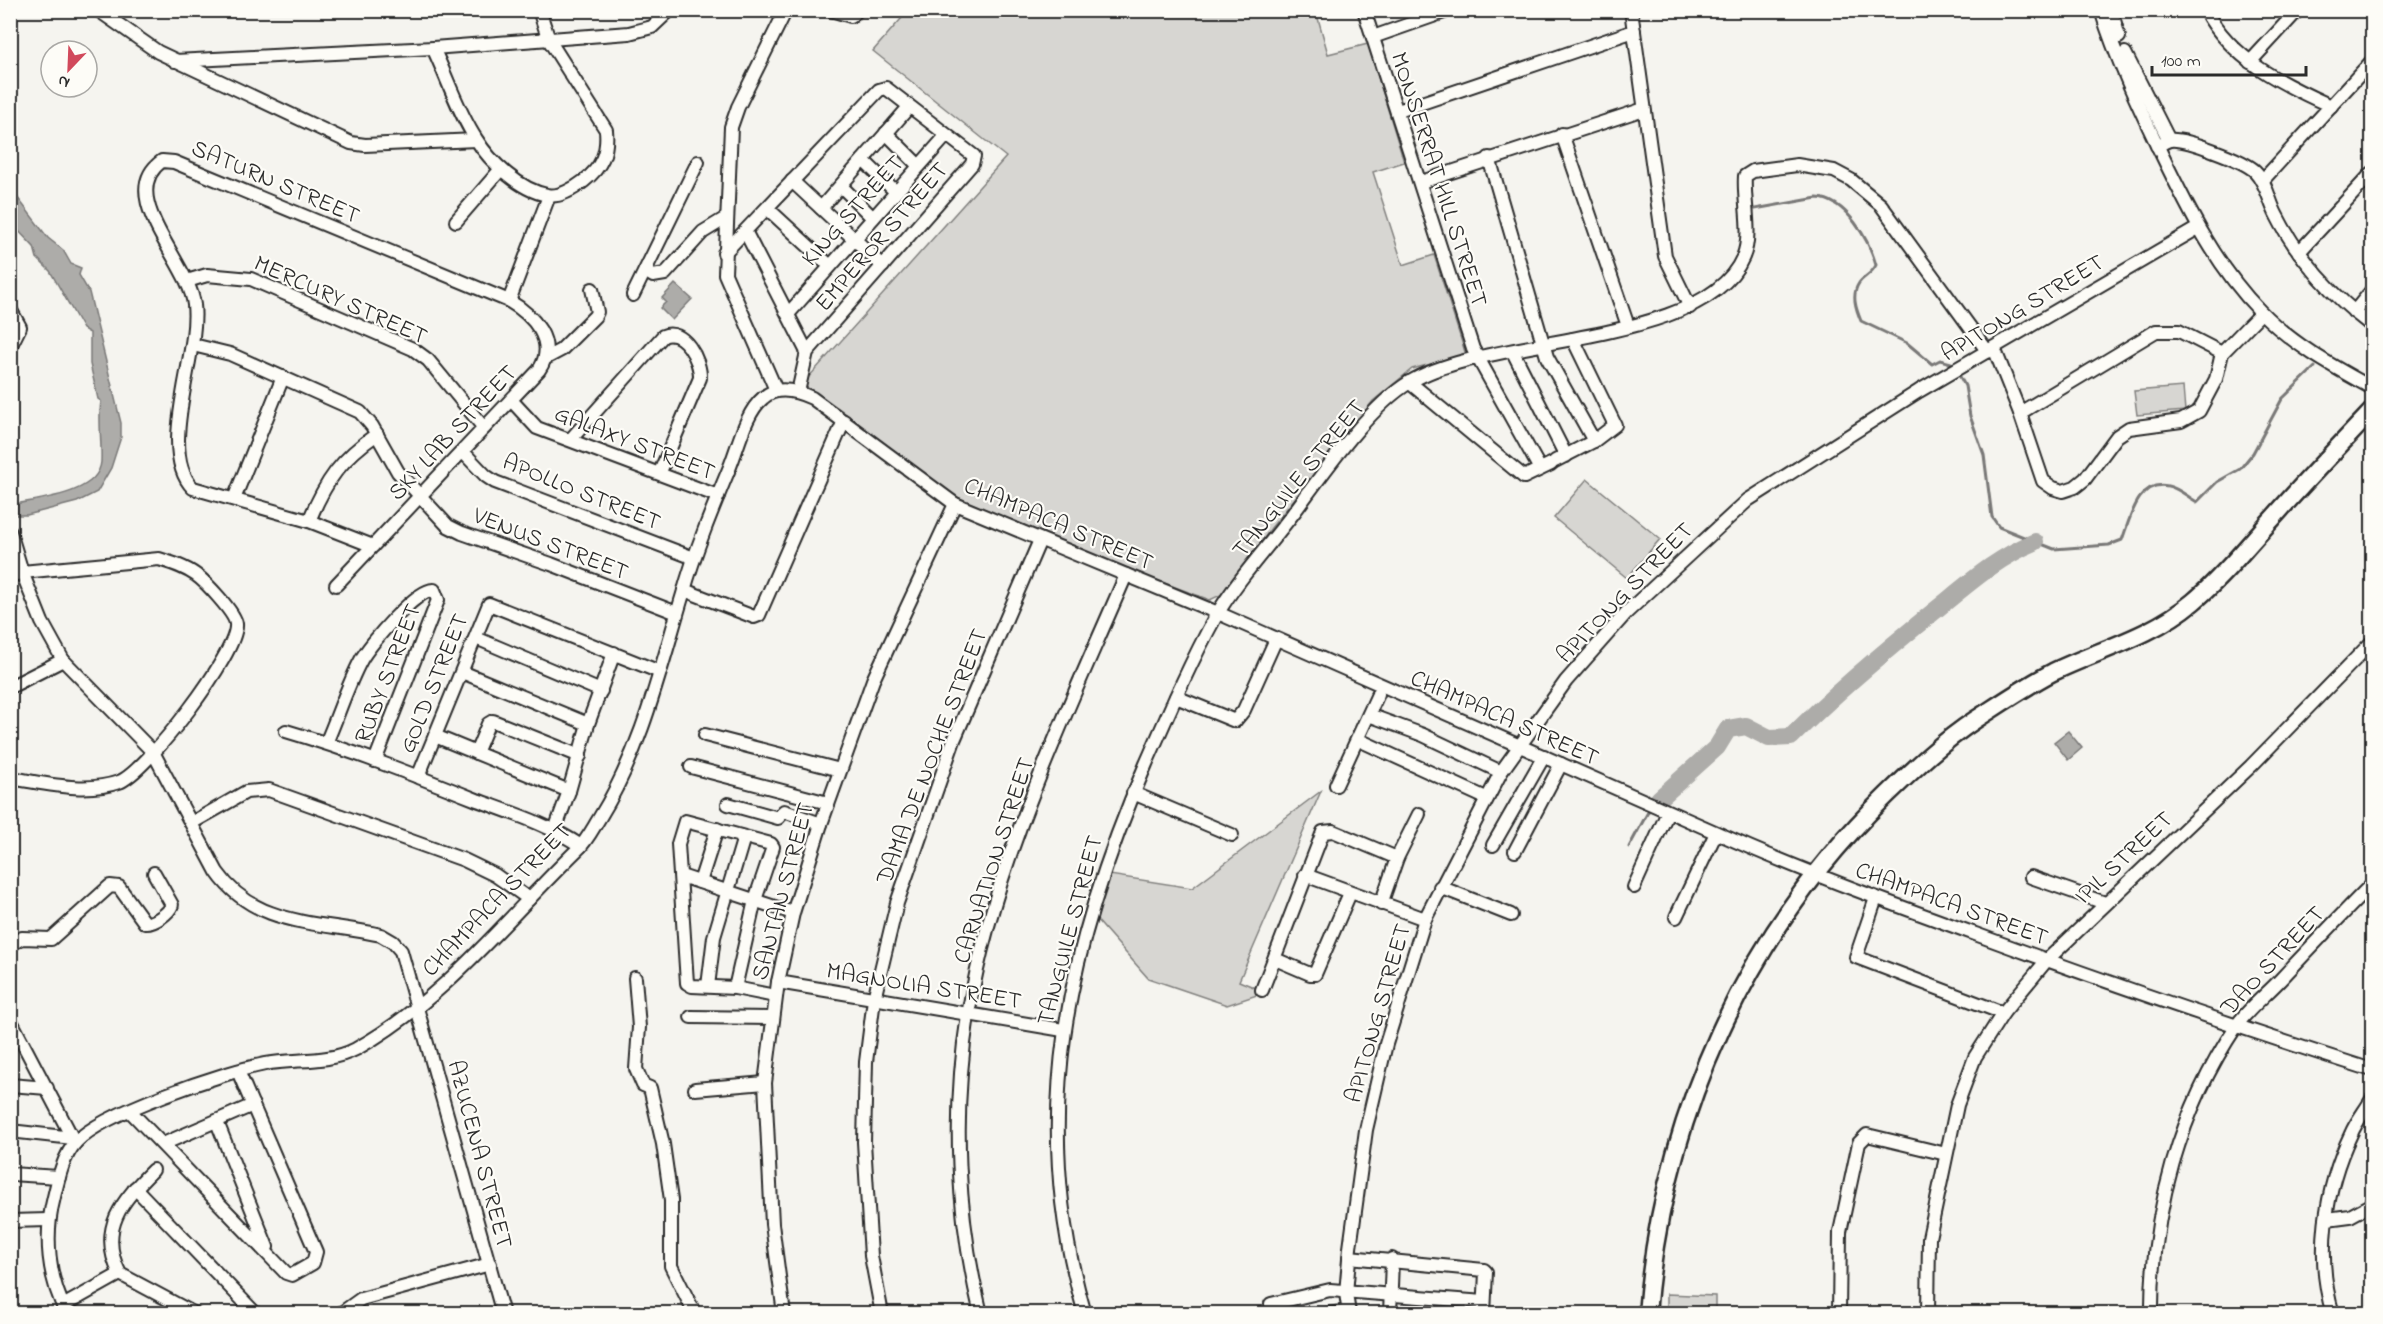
<svg xmlns="http://www.w3.org/2000/svg" width="2383" height="1324" font-family="'Indie Flower',sans-serif">
	<rect width="100%" height="100%" fill="#f5f4ef"/>
	<filter id="ink" filterUnits="userSpaceOnUse"><feTurbulence type="fractalNoise" baseFrequency=".0167" numOctaves="2"/><feDisplacementMap in="SourceGraphic" scale="12" xChannelSelector="R" yChannelSelector="G"/><feConvolveMatrix kernelMatrix="1 2 1 2 8 2 1 2 1" color-interpolation-filters="sRGB"/></filter>
	<g filter="url(#ink)">
		<g fill="#d7d6d2" stroke="#81807e" stroke-width="1.5">
			<polygon points="908,11 1316,11 1328,54 1368,44 1404,162 1373,172 1403,265 1434,255 1466,355 1412,369 1373,401 1271,528 1227,592 1210,600 1129,570 952,495 838,408 804,389 806,380 1006,157 873,51"/>
			<polygon points="2183,387 2185,411 2137,415 2134,391"/>
			<polygon points="1587,479 1660,539 1627,578 1554,518"/>
			<polygon points="1321,791 1239,981 1266,992 1227,1005 1148,978 1096,919 1110,875 1192,888"/>
			<polygon points="1667,1294 1715,1296 1715,1313 1667,1313"/>
		</g>
		<g fill="#adaca9" stroke="#797877" stroke-width="1.5">
			<path d="M 11,189 L 48,238 L 63,250 L 71,264 L 81,268 L 79,275 L 89,292 L 121,423 L 121,437 L 111,468 L 97,492 L 77,502 L 27,515 L 11,515 L 11,505 C 36,499 98,495 101,462 C 102,442 98,421 101,401 L 98,399 L 90,364 L 90,333 L 83,329 L 50,271 L 37,258 L 34,247 L 11,223 Z"/>
			<polygon points="675,284 692,299 672,320 660,308 666,302 662,298"/>
			<polygon points="2068,731 2082,748 2068,760 2054,742"/>
		</g>
		<g fill="none" stroke-linecap="round" stroke-linejoin="round">
			<g stroke="#797877" stroke-width="3">
				<path d="M 1755,209 L 1817,198 C 1846,199 1869,240 1876,265 C 1872,274 1864,276 1859,283 C 1851,295 1856,309 1861,321 L 1907,343 L 1932,364 L 1940,360 L 1951,363 L 1954,368"/>
				<path d="M 1958,373 L 1965,386 L 1970,416 L 1984,455 L 1992,517 L 1999,527 L 2054,549 L 2109,545 L 2122,540 C 2130,519 2138,479 2168,486 C 2178,488 2188,497 2197,502 L 2217,482 L 2240,469 L 2253,453 L 2282,399 L 2315,367"/>
				<polyline points="1629,847 1648,812"/>
			</g>
			<path stroke="#adaca9" stroke-width="18" d="M 1659,799 L 1717,747 L 1728,729 L 1746,726 L 1769,738 L 1791,737 C 1837,691 1886,650 1937,609 C 1968,584 1998,557 2035,542"/>
			<g stroke="#2b2b2b" stroke-width="16">
				<g id="minor">
					<polyline points="98,10 158,52 351,143 365,145 476,140"/>
					<polyline points="831,10 851,16 858,10"/>
					<polyline points="1364,10 1473,349 1540,469"/>
					<polyline points="1631,10 1665,256 1690,307"/>
					<path d="M 2101,10 C 2116,59 2139,107 2161,153 C 2188,209 2216,266 2260,311 C 2293,345 2332,366 2372,388"/>
					<polyline points="2111,10 2119,37"/>
					<path d="M 2205,10 C 2232,60 2282,84 2331,106"/>
					<polyline points="1373,37 1450,10"/>
					<path d="M 433,48 C 447,77 458,112 476,139 C 490,162 520,190 547,195 C 559,198 575,188 584,181 C 602,167 608,152 606,130 L 549,40 L 539,10"/>
					<polyline points="2125,53 2169,140"/>
					<polyline points="175,61 433,48 629,33 652,27 670,10"/>
					<polyline points="2250,62 2298,10"/>
					<polyline points="1398,111 1634,31"/>
					<polyline points="886,133 919,166"/>
					<polyline points="1562,134 1628,326"/>
					<path d="M 2157,146 C 2161,144 2166,141 2170,140 C 2185,138 2243,160 2255,171 C 2267,183 2269,202 2277,216 C 2298,258 2335,298 2372,326"/>
					<polyline points="1489,158 1547,357 1594,441"/>
					<polyline points="863,160 896,192"/>
					<polyline points="792,181 883,266"/>
					<polyline points="2262,181 2372,61"/>
					<polyline points="1421,182 1644,109"/>
					<polyline points="841,186 873,218"/>
					<polyline points="821,208 909,107"/>
					<polyline points="768,209 830,266"/>
					<polyline points="456,221 501,169"/>
					<polyline points="746,233 807,352"/>
					<polyline points="2299,252 2372,173"/>
					<polyline points="724,253 879,90 886,88 974,156 972,164 807,352 798,392"/>
					<polyline points="645,271 653,276 665,274 703,232 726,218"/>
					<polyline points="187,281 207,275 251,279 413,349 428,360 484,428"/>
					<polyline points="633,295 698,162"/>
					<polyline points="509,301 549,196"/>
					<polyline points="10,309 20,327 10,347"/>
					<polyline points="2354,312 2372,290"/>
					<polyline points="789,313 946,136"/>
					<polyline points="193,345 230,354 360,412 372,426 398,472 448,526 462,533 551,564 677,613"/>
					<polyline points="1994,348 2020,413 2043,481 2053,488 2063,491 2075,487 2085,479 2117,436 2129,428 2181,421 2199,411 2216,379 2222,353 2261,313"/>
					<polyline points="1513,352 1566,456"/>
					<polyline points="546,358 561,350 595,316 597,312 592,289"/>
					<polyline points="1409,382 1524,477 1551,464"/>
					<polyline points="776,390 725,274 731,127 738,107 786,10"/>
					<polyline points="512,401 537,428 718,496"/>
					<polyline points="2020,413 2156,331 2179,331 2222,353"/>
					<path d="M 571,439 L 663,336 C 683,327 701,360 700,378 L 660,472"/>
					<polyline points="463,452 486,476 495,482 694,558"/>
					<polyline points="1555,461 1594,441 1615,425 1573,339"/>
					<polyline points="234,499 283,377"/>
					<path d="M 309,521 C 326,480 341,459 377,434"/>
					<path d="M 10,532 L 22,572 L 42,622 L 63,660 L 153,752 L 217,872 C 256,928 321,921 381,935 L 393,942 L 401,951 L 503,1314"/>
					<path d="M 10,576 L 22,572 L 159,559 C 172,563 185,567 196,575 C 206,582 235,613 236,624 C 239,653 145,773 119,782 C 84,794 45,783 10,778"/>
					<path d="M 336,585 L 539,370 C 558,342 533,315 509,301 L 174,162 L 162,161 C 114,195 190,263 194,305 C 200,354 156,450 193,488 L 309,521 L 373,546"/>
					<polyline points="684,590 754,617 759,615 844,421"/>
					<polyline points="476,638 601,691"/>
					<polyline points="462,672 588,724"/>
					<polyline points="10,687 63,660"/>
					<polyline points="1176,697 1235,721 1244,710 1276,639"/>
					<polyline points="1369,715 1423,735 1501,772"/>
					<path d="M 286,731 C 351,750 414,775 477,800 C 512,813 550,825 581,846"/>
					<polyline points="705,735 840,770"/>
					<polyline points="435,736 569,791"/>
					<polyline points="1359,740 1486,798"/>
					<path d="M 326,743 C 338,716 347,686 361,660 C 369,645 418,587 434,590 L 438,600 L 375,761"/>
					<polyline points="476,753 488,724 493,721 580,756"/>
					<polyline points="691,767 828,803"/>
					<polyline points="418,777 489,604 660,672"/>
					<polyline points="1336,785 1378,694"/>
					<polyline points="1133,793 1232,835"/>
					<polyline points="728,804 778,818 784,811 821,824"/>
					<polyline points="193,822 246,792 269,790 464,860 495,875 529,899"/>
					<polyline points="555,830 569,791 588,724 614,653"/>
					<polyline points="1493,845 1544,756"/>
					<polyline points="1515,851 1561,764"/>
					<polyline points="1305,875 1425,919"/>
					<polyline points="681,876 793,913"/>
					<polyline points="2031,877 2105,903"/>
					<polyline points="700,882 717,829"/>
					<polyline points="1440,887 1511,915"/>
					<polyline points="1634,887 1668,812"/>
					<polyline points="1876,898 1856,957 2003,1013"/>
					<polyline points="1381,904 1397,858 1419,814"/>
					<polyline points="1676,917 1716,833"/>
					<path d="M 10,945 L 22,938 L 51,939 L 110,886 L 119,887 L 145,923 C 154,924 169,913 172,905 L 154,873"/>
					<polyline points="1275,959 1310,974 1315,974 1350,893"/>
					<polyline points="635,978 639,1027 636,1069 643,1085 650,1088 663,1144 671,1200 671,1266 695,1314"/>
					<polyline points="778,982 1063,1030"/>
					<polyline points="708,986 714,937 744,837"/>
					<polyline points="735,988 755,900 773,847 771,844 685,821 678,844 687,983 692,986 735,988 775,996"/>
					<polyline points="1262,990 1323,832 1333,831 1397,858"/>
					<polyline points="691,1017 771,1018"/>
					<polyline points="10,1019 75,1143"/>
					<polyline points="10,1085 47,1088"/>
					<polyline points="695,1089 765,1083"/>
					<polyline points="130,1111 286,1273 292,1275 313,1263 316,1252 238,1071"/>
					<polyline points="217,1122 267,1247"/>
					<polyline points="10,1131 73,1138"/>
					<polyline points="163,1144 253,1105"/>
					<path d="M 153,1170 C 122,1201 97,1229 120,1274 L 195,1314"/>
					<polyline points="10,1174 59,1177"/>
					<polyline points="135,1188 256,1314"/>
					<polyline points="2327,1219 2350,1216 2372,1204"/>
					<polyline points="10,1221 48,1220"/>
					<polyline points="1349,1257 1484,1270 1486,1272 1484,1314"/>
					<polyline points="1271,1304 1330,1290 1484,1302"/>
					<polyline points="63,1306 120,1274"/>
					<path d="M 67,1314 C 48,1278 44,1236 54,1197 C 58,1180 63,1156 76,1142 C 102,1113 224,1072 265,1064 C 295,1058 327,1064 356,1049 C 444,1000 506,919 577,850 C 587,841 593,828 600,817 C 642,749 660,670 683,594 C 695,551 712,510 729,469 C 738,448 745,413 763,398 C 777,385 797,391 812,398 L 955,504 L 1218,613 L 1749,847 C 1824,879 1901,907 1978,935 C 2108,983 2240,1028 2372,1070"/>
					<polyline points="340,1314 361,1299 490,1264"/>
					<polyline points="784,1314 772,1224 765,1083 778,982 793,913 821,824 873,680 955,504"/>
					<polyline points="882,1314 871,1256 864,1142 866,1062 874,999 897,903 954,740 1040,540"/>
					<path d="M 981,1314 C 957,1217 952,1114 968,1015 C 994,861 1065,717 1126,575"/>
					<path d="M 1085,1314 C 1027,1119 1068,945 1146,764 C 1168,714 1190,663 1216,616 C 1237,580 1267,548 1292,515 C 1322,475 1368,407 1410,382 C 1488,334 1705,347 1743,257 C 1753,234 1743,201 1745,176 L 1753,171 L 1797,165 L 1834,171 L 1851,180 L 1881,205 L 1988,352"/>
					<polyline points="1328,1314 1349,1311"/>
					<polyline points="1349,1314 1346,1293 1350,1248 1366,1130 1386,1044 1425,919 1501,772 1566,681 1627,612 1748,500 1919,391 2198,228"/>
					<polyline points="1390,1314 1392,1259"/>
					<polyline points="1839,1314 1840,1232 1859,1143 1867,1135 1946,1154"/>
					<polyline points="1928,1314 1929,1238 1957,1105 1975,1057 2003,1013 2047,960 2251,766 2372,642"/>
					<path d="M 2152,1314 C 2151,1212 2180,1110 2237,1025 C 2249,1008 2267,994 2281,979 C 2311,947 2341,915 2372,884"/>
					<path d="M 2333,1314 C 2315,1256 2325,1188 2351,1134 C 2356,1122 2365,1111 2372,1099"/>
				</g>
			</g>
			<g stroke="#2b2b2b" stroke-width="21">
				<path id="major" d="M 1647,1314 C 1662,1119 1746,931 1887,795 C 1915,768 1942,742 1975,720 C 2000,704 2026,686 2053,672 C 2101,649 2151,637 2193,602 C 2223,577 2247,546 2273,518 C 2305,481 2339,446 2372,411"/>
			</g>
			<use href="#minor" stroke="#fdfcf7" stroke-width="12"/>
			<use href="#major" stroke="#fdfcf7" stroke-width="16"/>
		</g>
	</g>
	<g text-anchor="middle" stroke-width="4.5" stroke-linejoin="round" paint-order="stroke">
		<g font-size="24" fill="#2b2b2b" stroke="#fdfcf7">
			<text transform="translate(1440 179) rotate(72)" y="8">MONSERRAT HILL STREET</text>
			<text transform="translate(276 181) rotate(23)" y="8">SATURN STREET</text>
			<text transform="translate(852 210) rotate(-48)" y="8">KING STREET</text>
			<text transform="translate(881 236) rotate(-49)" y="8">EMPEROR STREET</text>
			<text transform="translate(341 299) rotate(24)" y="8">MERCURY STREET</text>
			<text transform="translate(2022 307) rotate(-31)" y="8">APITONG STREET</text>
			<text transform="translate(452 432) rotate(-47)" y="8">SKY LAB STREET</text>
			<text transform="translate(635 442) rotate(21)" y="8">GALAXY STREET</text>
			<text transform="translate(1298 478) rotate(-51)" y="8">TANGUILE STREET</text>
			<text transform="translate(582 491) rotate(22)" y="8">APOLLO STREET</text>
			<text transform="translate(1059 523) rotate(23)" y="8">CHAMPACA STREET</text>
			<text transform="translate(551 543) rotate(21)" y="8">VENUS STREET</text>
			<text transform="translate(1624 592) rotate(-46)" y="8">APITONG STREET</text>
			<text transform="translate(387 673) rotate(-69)" y="8">RUBY STREET</text>
			<text transform="translate(433 683) rotate(-68)" y="8">GOLD STREET</text>
			<text transform="translate(1505 717) rotate(24)" y="8">CHAMPACA STREET</text>
			<text transform="translate(931 756) rotate(-69)" y="8">DAMA DE NOCHE STREET</text>
			<text transform="translate(2123 857) rotate(-43)" y="8">IPIL STREET</text>
			<text transform="translate(993 860) rotate(-72)" y="8">CARNATION STREET</text>
			<text transform="translate(782 891) rotate(-75)" y="8">SANTAN STREET</text>
			<text transform="translate(496 899) rotate(-46)" y="8">CHAMPACA STREET</text>
			<text transform="translate(1952 903) rotate(20)" y="8">CHAMPACA STREET</text>
			<text transform="translate(1069 930) rotate(-75)" y="8">TANGUILE STREET</text>
			<text transform="translate(2272 960) rotate(-47)" y="8">DAO STREET</text>
			<text transform="translate(924 985) rotate(9)" y="8">MAGNOLIA STREET</text>
			<text transform="translate(1377 1013) rotate(-74)" y="8">APITONG STREET</text>
			<text transform="translate(481 1154) rotate(75)" y="8">AZUCENA STREET</text>
		</g>
	</g>
	<rect width="2383" height="1324" fill="none" stroke="#fdfcf7" stroke-width="36"/>
	<rect x="18" y="18" width="2347" height="1288" fill="none" stroke="#2b2b2b" stroke-width="2" filter="url(#ink)"/>
	<g transform="translate(69 69) rotate(203)"><circle r="28" fill="#fdfcf7" stroke="#a9a8a5" stroke-width="1.5"/>
	<path d="M0-4.5L10 22L0 15L-10 22Z" fill="#d1495b"/>
	<text y="-9" font-size="16" font-weight="bold" text-anchor="middle" fill="#2b2b2b">N</text>
	</g>
	<path d="M2152 66v9h154v-9" fill="none" stroke="#2b2b2b" stroke-width="3"/>
	<text x="2161" y="66" font-size="18" fill="#2b2b2b" stroke="#fdfcf7" stroke-width="4.5" paint-order="stroke">100 m</text>
</svg>
